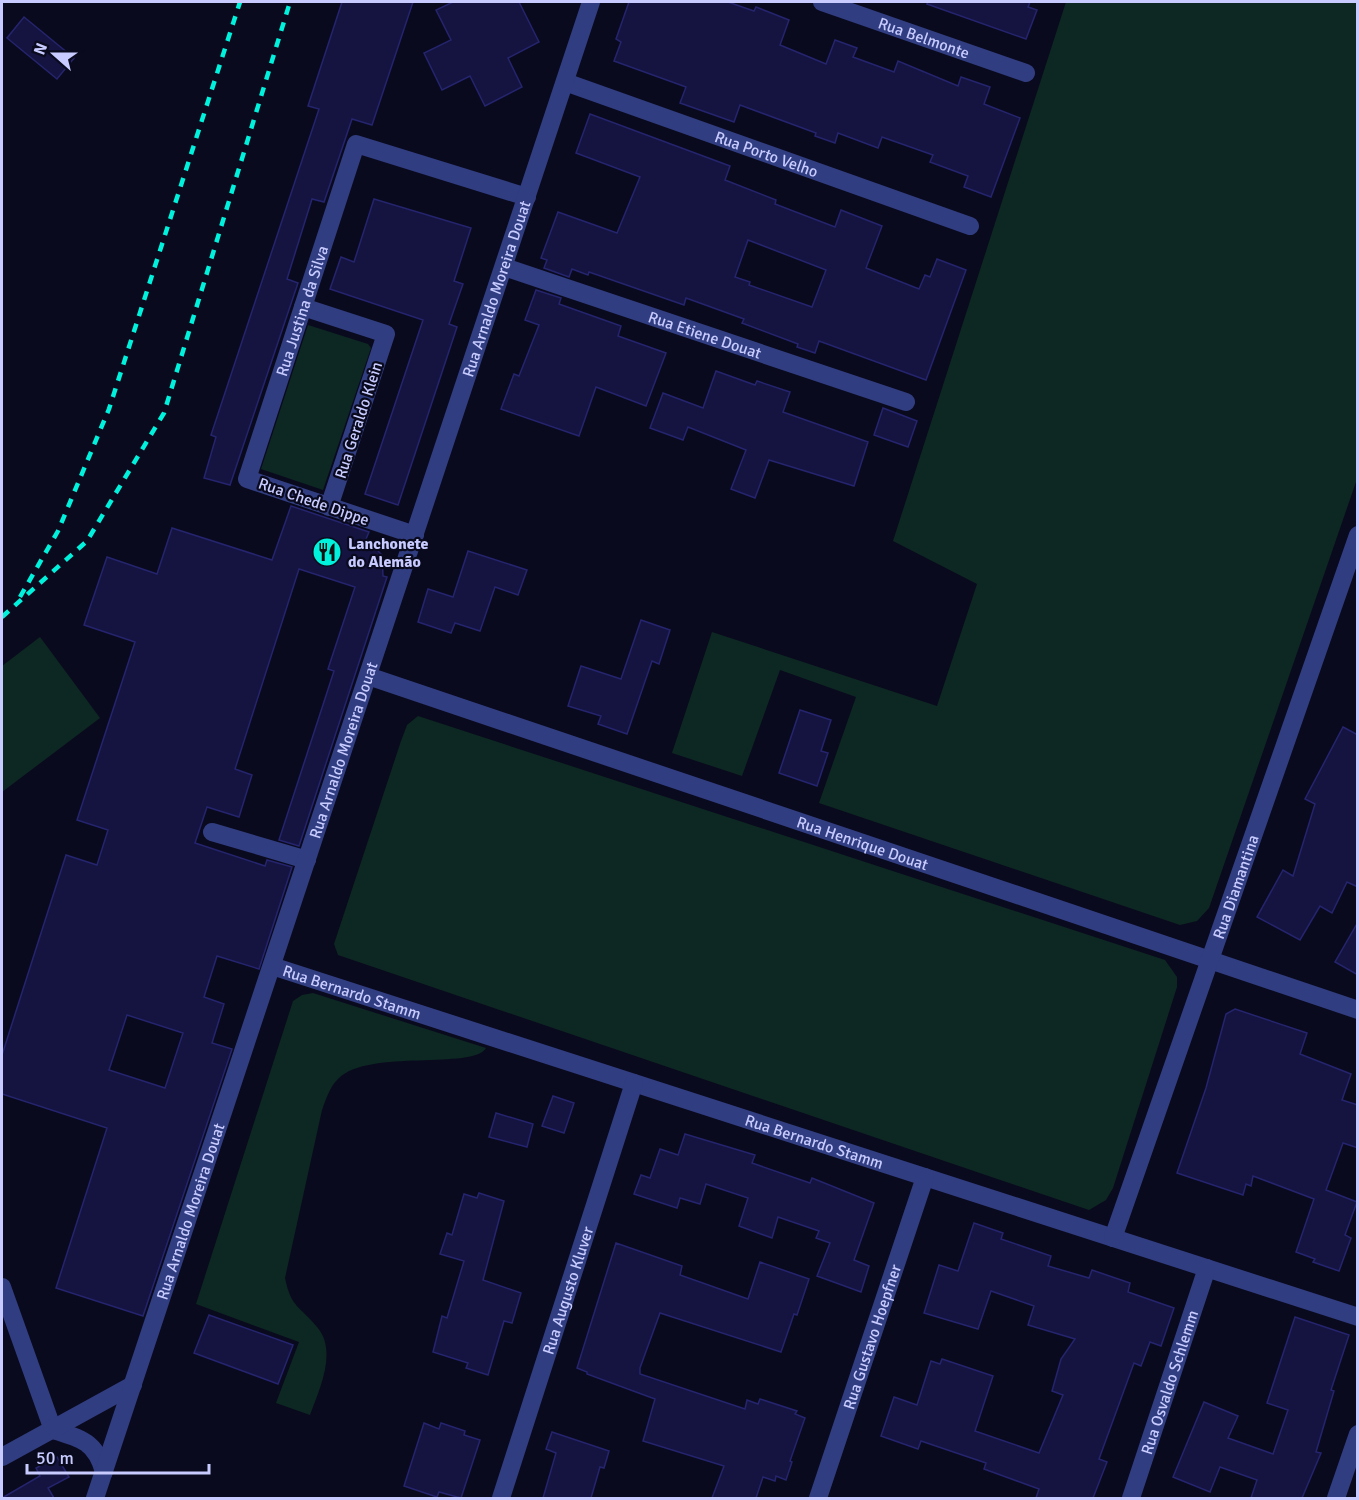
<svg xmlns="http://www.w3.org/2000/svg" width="1359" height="1500" font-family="Signika,sans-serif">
	<rect width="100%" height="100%" fill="#0a0a1e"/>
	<g fill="#0d2822">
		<polygon points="1066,2 1357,2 1357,479 1209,908 1197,921 1180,925 819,803 856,697 780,670 742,776 672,753 712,632 937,706 977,584 893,541"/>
		<polygon points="308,325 368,344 371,348 323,490 261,469"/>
		<polygon points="40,637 100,718 2,792 2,666"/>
		<polygon points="418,716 1165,960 1177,977 1177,987 1113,1188 1106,1200 1089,1210 338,955 334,944 401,741 407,725"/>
		<path d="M 313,993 L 486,1048 C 473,1070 369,1049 339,1078 C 330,1086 326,1099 322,1110 L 285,1278 C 291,1308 300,1306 317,1327 C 338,1351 319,1390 310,1415 L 276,1403 L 299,1342 L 196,1304 L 293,1001 L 302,995 Z"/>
	</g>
	<g fill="#151440" stroke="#25246e" stroke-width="1.5" fill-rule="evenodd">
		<polygon points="342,2 413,2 372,125 352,119 324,202 312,199 287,279 298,283 230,485 204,478 216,437 211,435 319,109 308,106"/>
		<polygon points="453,2 519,2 539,42 508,58 522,87 485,106 470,76 442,90 424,53 451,40 436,10"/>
		<polygon points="629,2 728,2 754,11 756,7 789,20 780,45 826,64 835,40 857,48 853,57 894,72 898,61 958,86 961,77 990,87 984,104 1020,118 991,197 964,187 968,176 930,162 933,155 882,137 878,148 838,133 835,143 815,136 816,133 740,105 734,122 680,103 686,87 614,61 621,42 616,39"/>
		<polygon points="928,2 1030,2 1028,7 1037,10 1026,39 927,4"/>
		<polygon points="24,17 74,58 57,79 7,38"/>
		<path d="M 590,114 L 730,166 L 725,180 L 776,200 L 775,204 L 835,227 L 841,210 L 882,226 L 866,268 L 919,289 L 925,275 L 930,277 L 937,259 L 966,270 L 926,380 L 819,341 L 815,353 L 797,347 L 798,344 L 742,323 L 744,319 L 686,298 L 684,305 L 589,272 L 588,275 L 572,269 L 569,277 L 544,268 L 547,260 L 541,258 L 558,212 L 617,233 L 640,177 L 576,153 ZM 748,240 L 826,270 L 812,307 L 749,285 L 750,282 L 735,277 Z"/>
		<polygon points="374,199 471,228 454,281 463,284 449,324 457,327 398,505 365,494 423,320 330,289 341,257 354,262"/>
		<polygon points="536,290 561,298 559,304 621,326 618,336 666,353 646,406 596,387 579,436 501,409 514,374 519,376 539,325 525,320"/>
		<polygon points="716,371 755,385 757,381 790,392 783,412 868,442 854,486 769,460 755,498 731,489 746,450 688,427 683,440 650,428 663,393 703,408"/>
		<polygon points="883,408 917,421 908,447 874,435"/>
		<path d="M 291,506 L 369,532 L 366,539 L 382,555 L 383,576 L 387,577 L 299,846 L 279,840 L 334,671 L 328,669 L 355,587 L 299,569 L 235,769 L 252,775 L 239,817 L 207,807 L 195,843 L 265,866 L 267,860 L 292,867 L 259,969 L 217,956 L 204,997 L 224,1004 L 212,1043 L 232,1049 L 143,1316 L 56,1288 L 107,1128 L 2,1094 L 2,1055 L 66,855 L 97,865 L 108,830 L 77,820 L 135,642 L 84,625 L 107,557 L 157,574 L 172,528 L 272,560 ZM 127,1015 L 183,1033 L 165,1088 L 109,1070 Z"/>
		<polygon points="468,551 527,570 518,595 495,587 480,631 455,623 451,633 418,622 428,589 453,597"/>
		<polygon points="641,620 670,630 659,664 652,661 627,734 598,724 601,716 568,706 581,666 621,679"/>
		<polygon points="800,710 831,720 821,751 828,753 817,786 779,773"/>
		<polygon points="1343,727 1358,735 1358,887 1347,882 1332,913 1320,906 1300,940 1257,917 1283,870 1293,876 1315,804 1305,799"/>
		<polygon points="1358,922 1358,975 1335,962"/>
		<polygon points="1235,1009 1307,1033 1300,1054 1351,1074 1342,1100 1358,1105 1358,1148 1343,1143 1326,1190 1357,1202 1345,1235 1351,1238 1339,1271 1313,1262 1315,1259 1296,1252 1314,1199 1253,1176 1251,1186 1246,1184 1243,1195 1177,1173 1206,1088 1226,1014"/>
		<polygon points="553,1096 574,1103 564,1133 542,1126"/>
		<polygon points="496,1113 533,1124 527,1147 489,1137"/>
		<polygon points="685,1134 755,1155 752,1163 810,1183 812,1178 874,1203 854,1260 869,1266 861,1292 817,1276 830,1243 816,1238 819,1231 778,1217 772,1238 739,1226 748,1198 706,1184 700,1204 680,1198 677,1208 634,1194 641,1175 650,1178 660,1149 678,1155"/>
		<polygon points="479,1193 504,1201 483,1280 521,1293 512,1323 504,1321 488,1375 466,1368 468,1363 433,1352 442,1316 447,1318 464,1261 440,1254 447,1233 452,1235 464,1194 477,1198"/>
		<polygon points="974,1223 1003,1233 1001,1239 1051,1256 1048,1266 1089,1278 1092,1270 1130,1283 1128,1292 1174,1308 1161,1346 1150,1342 1141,1366 1134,1363 1099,1459 1107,1462 1093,1498 1036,1498 1039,1489 984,1469 986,1463 921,1441 918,1449 881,1436 894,1397 917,1405 931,1361 940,1364 942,1359 993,1376 975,1431 1039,1453 1063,1395 1052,1391 1061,1359 1075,1339 1028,1325 1034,1306 991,1291 978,1329 924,1313 939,1265 958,1271"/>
		<polygon points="616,1243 682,1266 680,1275 748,1299 760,1262 809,1279 797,1315 794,1314 781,1352 660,1313 640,1368 640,1374 745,1409 747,1400 758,1404 760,1399 797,1411 795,1414 805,1418 790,1461 792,1462 786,1480 776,1476 775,1481 763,1477 756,1498 712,1498 724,1466 643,1441 655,1399 587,1374 587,1372 577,1368"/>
		<polygon points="209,1315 293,1345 278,1384 194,1353"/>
		<polygon points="1295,1317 1349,1335 1331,1390 1334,1391 1316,1452 1321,1453 1302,1498 1251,1498 1257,1480 1220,1467 1210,1492 1173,1477 1204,1402 1238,1416 1228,1438 1273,1454 1288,1410 1267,1403"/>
		<polygon points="424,1423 439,1429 441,1423 465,1431 464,1435 480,1440 461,1498 439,1492 437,1497 404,1486"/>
		<polygon points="552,1432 609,1451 604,1468 600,1467 591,1498 543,1498 556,1453 546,1449"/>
		<polygon points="57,1457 69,1477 48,1488 54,1498 2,1498 40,1476 36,1468"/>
	</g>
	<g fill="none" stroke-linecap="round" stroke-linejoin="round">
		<g stroke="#313d81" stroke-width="18">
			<path id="s1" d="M 822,2 L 1026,73"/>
			<path id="s2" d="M 565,82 L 970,226"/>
			<path id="s3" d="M 504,267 L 906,402"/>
			<polyline points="303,307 386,334 329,507"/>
			<path id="s4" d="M 415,535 L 247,479 L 356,144 L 527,197"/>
			<path id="s5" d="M 368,676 L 1358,1010"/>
			<polyline points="212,832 307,860"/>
			<path id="s6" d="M 272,966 L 1358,1317"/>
			<path id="s7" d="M 1113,1238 L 1358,535"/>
			<polyline points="2,1287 53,1430"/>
			<path d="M 53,1430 C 81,1438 96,1442 104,1472"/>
			<polyline points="2,1457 133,1385"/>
			<path id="s8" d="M 95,1498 L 591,2"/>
			<path id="s9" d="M 501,1498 L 634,1083"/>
			<path id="s10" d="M 818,1498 L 925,1177"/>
			<path id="s11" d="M 1131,1498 L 1207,1268"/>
			<polyline points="1336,1498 1358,1434"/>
		</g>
		<g stroke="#00f2dd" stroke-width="4.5" stroke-dasharray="9 8" stroke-linecap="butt">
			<polyline points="20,597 58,531 109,409 240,2"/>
			<polyline points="2,617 87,541 164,413 290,2"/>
		</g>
	</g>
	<defs>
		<g id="restaurant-disc" transform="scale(1.5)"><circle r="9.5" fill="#00f2dd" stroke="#0a0a1e"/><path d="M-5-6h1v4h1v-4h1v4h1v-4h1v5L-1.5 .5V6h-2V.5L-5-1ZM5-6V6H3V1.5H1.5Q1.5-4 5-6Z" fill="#111"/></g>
	</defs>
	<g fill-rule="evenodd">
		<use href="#restaurant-disc" x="327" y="552"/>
	</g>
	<g text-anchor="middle" stroke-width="4.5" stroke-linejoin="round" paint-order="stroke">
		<g font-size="16" fill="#c7cbff" stroke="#0a0a1e">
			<text dy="6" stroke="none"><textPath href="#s1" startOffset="108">Rua Belmonte</textPath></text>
			<text dy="6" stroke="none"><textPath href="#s2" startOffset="214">Rua Porto Velho</textPath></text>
			<text dy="6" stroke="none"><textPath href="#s8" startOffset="1274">Rua Arnaldo Moreira Douat</textPath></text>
			<text dy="6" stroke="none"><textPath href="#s4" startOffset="354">Rua Justina da Silva</textPath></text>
			<text dy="6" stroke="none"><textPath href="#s3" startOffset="212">Rua Etiene Douat</textPath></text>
			<text transform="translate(358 420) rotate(-72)" y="6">Rua Geraldo Klein</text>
			<text transform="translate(314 501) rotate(19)" y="6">Rua Chede Dippe</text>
			<text dy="6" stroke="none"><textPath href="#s8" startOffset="788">Rua Arnaldo Moreira Douat</textPath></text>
			<text dy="6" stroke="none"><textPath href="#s5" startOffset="522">Rua Henrique Douat</textPath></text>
			<text dy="6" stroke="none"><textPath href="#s7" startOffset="372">Rua Diamantina</textPath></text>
			<text dy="6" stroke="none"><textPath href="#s6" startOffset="84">Rua Bernardo Stamm</textPath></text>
			<text dy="6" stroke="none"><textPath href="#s6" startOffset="570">Rua Bernardo Stamm</textPath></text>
			<text dy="6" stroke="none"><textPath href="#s8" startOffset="302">Rua Arnaldo Moreira Douat</textPath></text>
			<text dy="6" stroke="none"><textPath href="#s9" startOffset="218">Rua Augusto Kluver</textPath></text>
			<text dy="6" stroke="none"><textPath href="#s10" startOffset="170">Rua Gustavo Hoepfner</textPath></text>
			<text dy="6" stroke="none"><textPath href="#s11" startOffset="122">Rua Osvaldo Schlemm</textPath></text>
		</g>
		<g font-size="16" font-weight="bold" fill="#c7cbff" stroke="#0a0a1e" text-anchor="start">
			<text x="348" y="549">Lanchonete<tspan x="348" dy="18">do Alemão</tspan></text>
		</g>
	</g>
	<rect width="1359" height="1500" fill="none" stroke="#c7cbff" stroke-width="6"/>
	<g transform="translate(54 54) rotate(291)" stroke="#0a0a1e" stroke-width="4.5" paint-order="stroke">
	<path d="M0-4.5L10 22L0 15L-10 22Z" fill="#c7cbff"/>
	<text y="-9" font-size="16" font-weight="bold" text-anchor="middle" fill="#c7cbff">N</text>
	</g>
	<path d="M27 1464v9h182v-9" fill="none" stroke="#c7cbff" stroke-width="3"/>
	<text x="36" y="1464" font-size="18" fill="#c7cbff" stroke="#0a0a1e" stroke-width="4.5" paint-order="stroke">50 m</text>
</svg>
